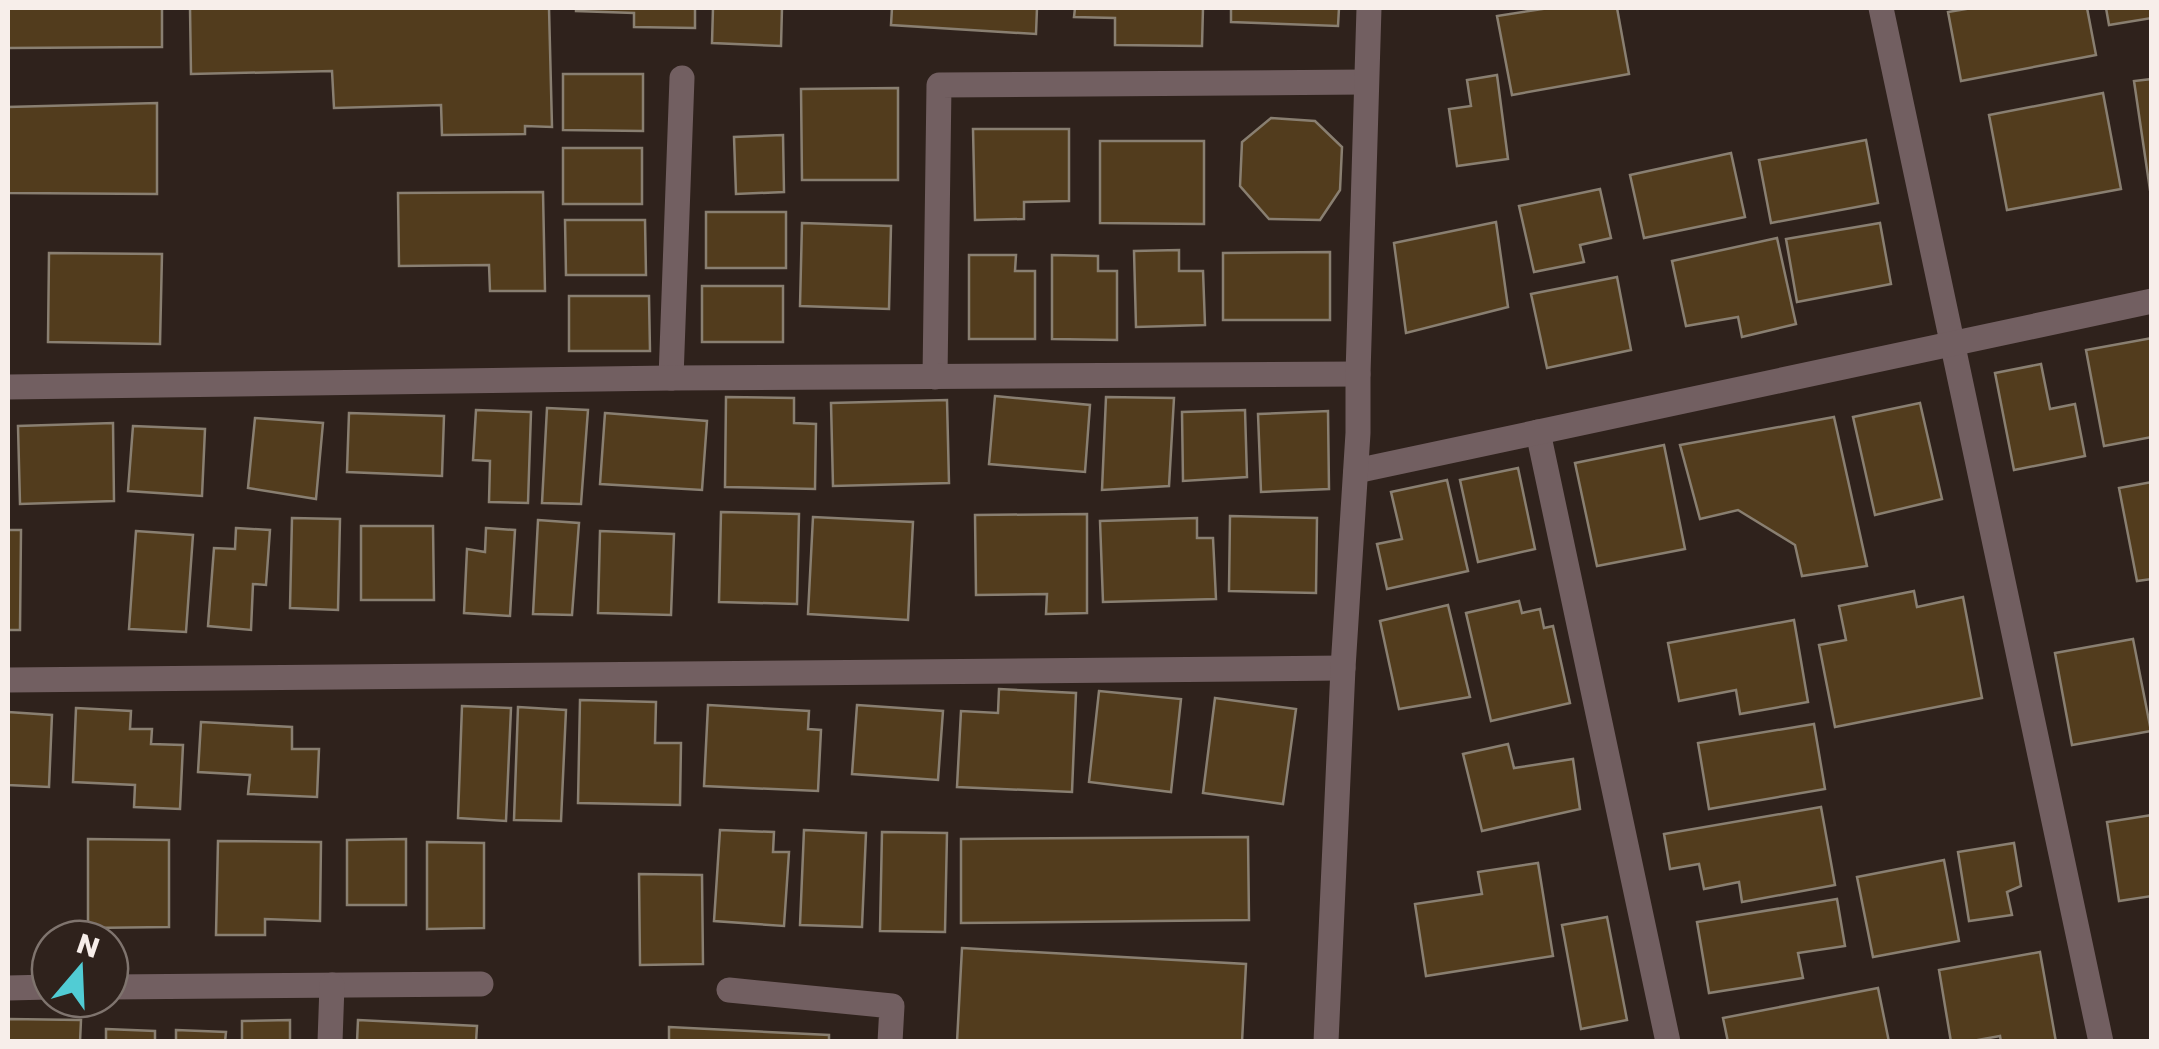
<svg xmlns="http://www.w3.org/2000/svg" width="2159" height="1049" font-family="Poppins,sans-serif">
	<rect width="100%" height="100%" fill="#2f221c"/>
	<g fill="#523c1d" stroke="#897f71" stroke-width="2.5">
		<polygon points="8,8 162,8 162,47 8,48"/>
		<polygon points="190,8 549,8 552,127 525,126 525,134 442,135 441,105 334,108 332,71 191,74"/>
		<polygon points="576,8 695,8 695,28 634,27 634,13 576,11"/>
		<polygon points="713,8 782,8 781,46 712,43"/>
		<polygon points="892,8 1037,8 1036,34 891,25"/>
		<polygon points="1075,8 1203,8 1202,46 1115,45 1115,18 1074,17"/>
		<polygon points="1231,8 1339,8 1338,26 1231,22"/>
		<polygon points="1549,8 1617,8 1629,74 1512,95 1497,16"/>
		<polygon points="1972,8 2087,8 2096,55 1961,81 1948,12"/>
		<polygon points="2106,8 2152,8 2152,18 2109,25"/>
		<polygon points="563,74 643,74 643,131 563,130"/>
		<polygon points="1497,75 1508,159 1457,166 1449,109 1471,106 1467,80"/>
		<polygon points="2152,79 2152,190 2150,190 2134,81"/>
		<polygon points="898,88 898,180 802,180 801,89"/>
		<polygon points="2103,93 2121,189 2007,210 1989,115"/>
		<polygon points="157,103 157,194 8,193 8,107"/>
		<polygon points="1271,118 1315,121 1342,147 1340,190 1320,220 1269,219 1240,186 1242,142"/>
		<polygon points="973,129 1069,129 1069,201 1024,202 1024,219 975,220"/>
		<polygon points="783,135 784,192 736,194 734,137"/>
		<polygon points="1866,140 1878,203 1771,223 1759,160"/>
		<polygon points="1100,141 1204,141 1204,224 1100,223"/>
		<rect x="563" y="148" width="79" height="56"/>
		<polygon points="1731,153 1745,217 1644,238 1630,175"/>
		<polygon points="1600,189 1611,238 1580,245 1584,262 1534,272 1519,206"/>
		<polygon points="543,192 545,291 490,291 489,265 399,266 398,193"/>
		<rect x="706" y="212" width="80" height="56"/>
		<polygon points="565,220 645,220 646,275 566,275"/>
		<polygon points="1496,222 1508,307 1406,333 1394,243"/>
		<polygon points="802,223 891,226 889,309 800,306"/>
		<polygon points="1880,223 1891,284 1797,302 1786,239"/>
		<polygon points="1777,238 1796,324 1742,337 1738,317 1686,326 1672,261"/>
		<polygon points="1179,250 1179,271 1203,271 1205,325 1136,327 1134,251"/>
		<polygon points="1330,252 1330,320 1223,320 1223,253"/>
		<polygon points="49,253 162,254 160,344 48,342"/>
		<polygon points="969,255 1016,255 1015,271 1035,271 1035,339 969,339"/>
		<polygon points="1052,255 1098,256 1098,271 1117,271 1117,340 1052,339"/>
		<polygon points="1617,277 1631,350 1547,368 1531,294"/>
		<rect x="702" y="286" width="81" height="56"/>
		<polygon points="569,296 649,296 650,351 569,351"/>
		<polygon points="2152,338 2152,437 2104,446 2086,350"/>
		<polygon points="2041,364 2050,409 2075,404 2085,456 2014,470 1995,373"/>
		<polygon points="995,396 1090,405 1085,472 989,464"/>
		<polygon points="726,397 794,398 794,423 816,424 815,489 725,487"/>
		<polygon points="1106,397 1174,398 1169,486 1102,490"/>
		<polygon points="947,400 949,483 833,486 831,403"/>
		<polygon points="1920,403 1942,499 1875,515 1853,417"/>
		<polygon points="547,408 588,410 581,504 542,503"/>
		<polygon points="476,410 531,412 528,503 489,502 490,461 473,460"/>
		<polygon points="1245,410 1247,477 1183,481 1182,412"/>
		<polygon points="1328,411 1329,489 1261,492 1258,414"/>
		<polygon points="349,413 444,416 442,476 347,472"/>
		<polygon points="605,413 707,421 702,490 600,484"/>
		<polygon points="1834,417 1867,566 1802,576 1795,545 1738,510 1700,519 1680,445"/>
		<polygon points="255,418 323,423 316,499 248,488"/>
		<polygon points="113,423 114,501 20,504 18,426"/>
		<polygon points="133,426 205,429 202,496 128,491"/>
		<polygon points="1664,445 1685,549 1597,566 1575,463"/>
		<polygon points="1518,468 1535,549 1478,562 1460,480"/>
		<polygon points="1447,480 1468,571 1387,589 1377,544 1402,539 1391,492"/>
		<polygon points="2152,482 2152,579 2137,581 2119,488"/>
		<polygon points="721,512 799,514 797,604 719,602"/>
		<polygon points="1087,514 1087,613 1046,614 1047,594 976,595 975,515"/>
		<polygon points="1230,516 1317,518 1316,593 1229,591"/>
		<polygon points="813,517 913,522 908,620 808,614"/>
		<polygon points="292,518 340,519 338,610 290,608"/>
		<polygon points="1197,518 1197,538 1213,538 1216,599 1103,602 1100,521"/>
		<polygon points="538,520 579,523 572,615 533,614"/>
		<polygon points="361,526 433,526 434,600 361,600"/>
		<polygon points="236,528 270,530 266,585 253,584 251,630 208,626 214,548 235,549"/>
		<polygon points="486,528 515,530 510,616 464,613 467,549 485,552"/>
		<polygon points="8,530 21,530 20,630 8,630"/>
		<polygon points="136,531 193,535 186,632 129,629"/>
		<polygon points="600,531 674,534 671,615 598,613"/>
		<polygon points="1914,591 1917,607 1963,597 1982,698 1835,727 1819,645 1846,640 1839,606"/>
		<polygon points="1519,601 1522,613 1540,609 1544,628 1553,626 1570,703 1491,721 1466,613"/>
		<polygon points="1448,605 1470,697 1399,709 1380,621"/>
		<polygon points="1794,620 1808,702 1740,714 1736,690 1679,701 1668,643"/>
		<polygon points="2133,639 2151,731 2072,745 2055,653"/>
		<polygon points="999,689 1076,693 1072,792 957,787 961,711 998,713"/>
		<polygon points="1099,691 1181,699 1171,792 1089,782"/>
		<polygon points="1215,698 1296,709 1283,804 1203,793"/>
		<polygon points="580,700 656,702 655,743 681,743 680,805 578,803"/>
		<polygon points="708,705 809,711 808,729 821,730 818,791 704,786"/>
		<polygon points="857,705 943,711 938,780 852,774"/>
		<polygon points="462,706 511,708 506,821 458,818"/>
		<polygon points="518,707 566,710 561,821 514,820"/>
		<polygon points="76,708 131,711 130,729 152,729 151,744 183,745 180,809 134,807 135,785 73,782"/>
		<polygon points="8,712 52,715 49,787 8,785"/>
		<polygon points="201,722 292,727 292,749 319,749 317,797 248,794 250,775 198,772"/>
		<polygon points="1814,724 1825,789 1709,809 1698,743"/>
		<polygon points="1508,744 1514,768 1573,759 1580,809 1482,831 1463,754"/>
		<polygon points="1821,807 1835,885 1742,902 1739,882 1704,889 1699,864 1670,869 1664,834"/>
		<polygon points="2152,815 2152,896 2119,901 2107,822"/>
		<polygon points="720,830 774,832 773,852 789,852 784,926 714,921"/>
		<polygon points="804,830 866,833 862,927 800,925"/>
		<polygon points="882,832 947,833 945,932 880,931"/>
		<polygon points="1248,837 1249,920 961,923 961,839"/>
		<polygon points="88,839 169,840 169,927 88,928"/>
		<polygon points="406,839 406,905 347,905 347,840"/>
		<polygon points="218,841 321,842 320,921 265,919 265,935 216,935"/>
		<polygon points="427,842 484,843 484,928 427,929"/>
		<polygon points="2014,843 2021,886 2007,892 2012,915 1969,921 1958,852"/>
		<polygon points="1944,860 1959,941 1873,957 1857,877"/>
		<polygon points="1538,863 1553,956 1426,976 1415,904 1482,894 1478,872"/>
		<polygon points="639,874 702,875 703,964 640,965"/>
		<polygon points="1837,899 1845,946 1798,953 1803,978 1709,993 1697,922"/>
		<polygon points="1607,917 1627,1020 1581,1029 1562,925"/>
		<polygon points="962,948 1246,964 1242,1042 957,1042"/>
		<polygon points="2040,952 2056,1042 2001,1042 2000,1036 1967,1042 1951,1042 1939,970"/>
		<polygon points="1878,988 1889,1042 1728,1042 1723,1018"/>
		<polygon points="8,1019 81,1020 80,1042 8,1042"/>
		<polygon points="290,1020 290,1042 242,1042 242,1021"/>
		<polygon points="358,1020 477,1026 476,1042 357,1042"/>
		<polygon points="669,1027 829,1035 829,1042 669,1042"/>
		<polygon points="106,1029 155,1031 155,1042 106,1042"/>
		<polygon points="176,1030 226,1032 225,1042 176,1042"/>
	</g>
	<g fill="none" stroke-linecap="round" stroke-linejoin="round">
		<g stroke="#725f61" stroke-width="25">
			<polyline points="1881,8 2101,1042"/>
			<polyline points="935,377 939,85 1366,82"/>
			<polyline points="671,378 682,78"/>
			<polyline points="8,387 671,378 1358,374"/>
			<polyline points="1538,432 1668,1042"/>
			<polyline points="1356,471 2152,301"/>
			<polyline points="8,680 1343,668"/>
			<polyline points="110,987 481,984"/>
			<polyline points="8,988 50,987"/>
			<polyline points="729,990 892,1006 890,1042"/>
			<polyline points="330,1042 332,985"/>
			<polyline points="1326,1042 1343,668 1358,433 1358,374 1369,8"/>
		</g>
	</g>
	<rect width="2159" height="1049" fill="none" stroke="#f7eeea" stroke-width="20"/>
	<g transform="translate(80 969) rotate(19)"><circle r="48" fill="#2f221c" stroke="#7f746e" stroke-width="2.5"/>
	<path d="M0-8L18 38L0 25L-18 38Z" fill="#51ccd4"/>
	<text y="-15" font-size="28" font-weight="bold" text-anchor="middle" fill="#f7eeea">N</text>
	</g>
</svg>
